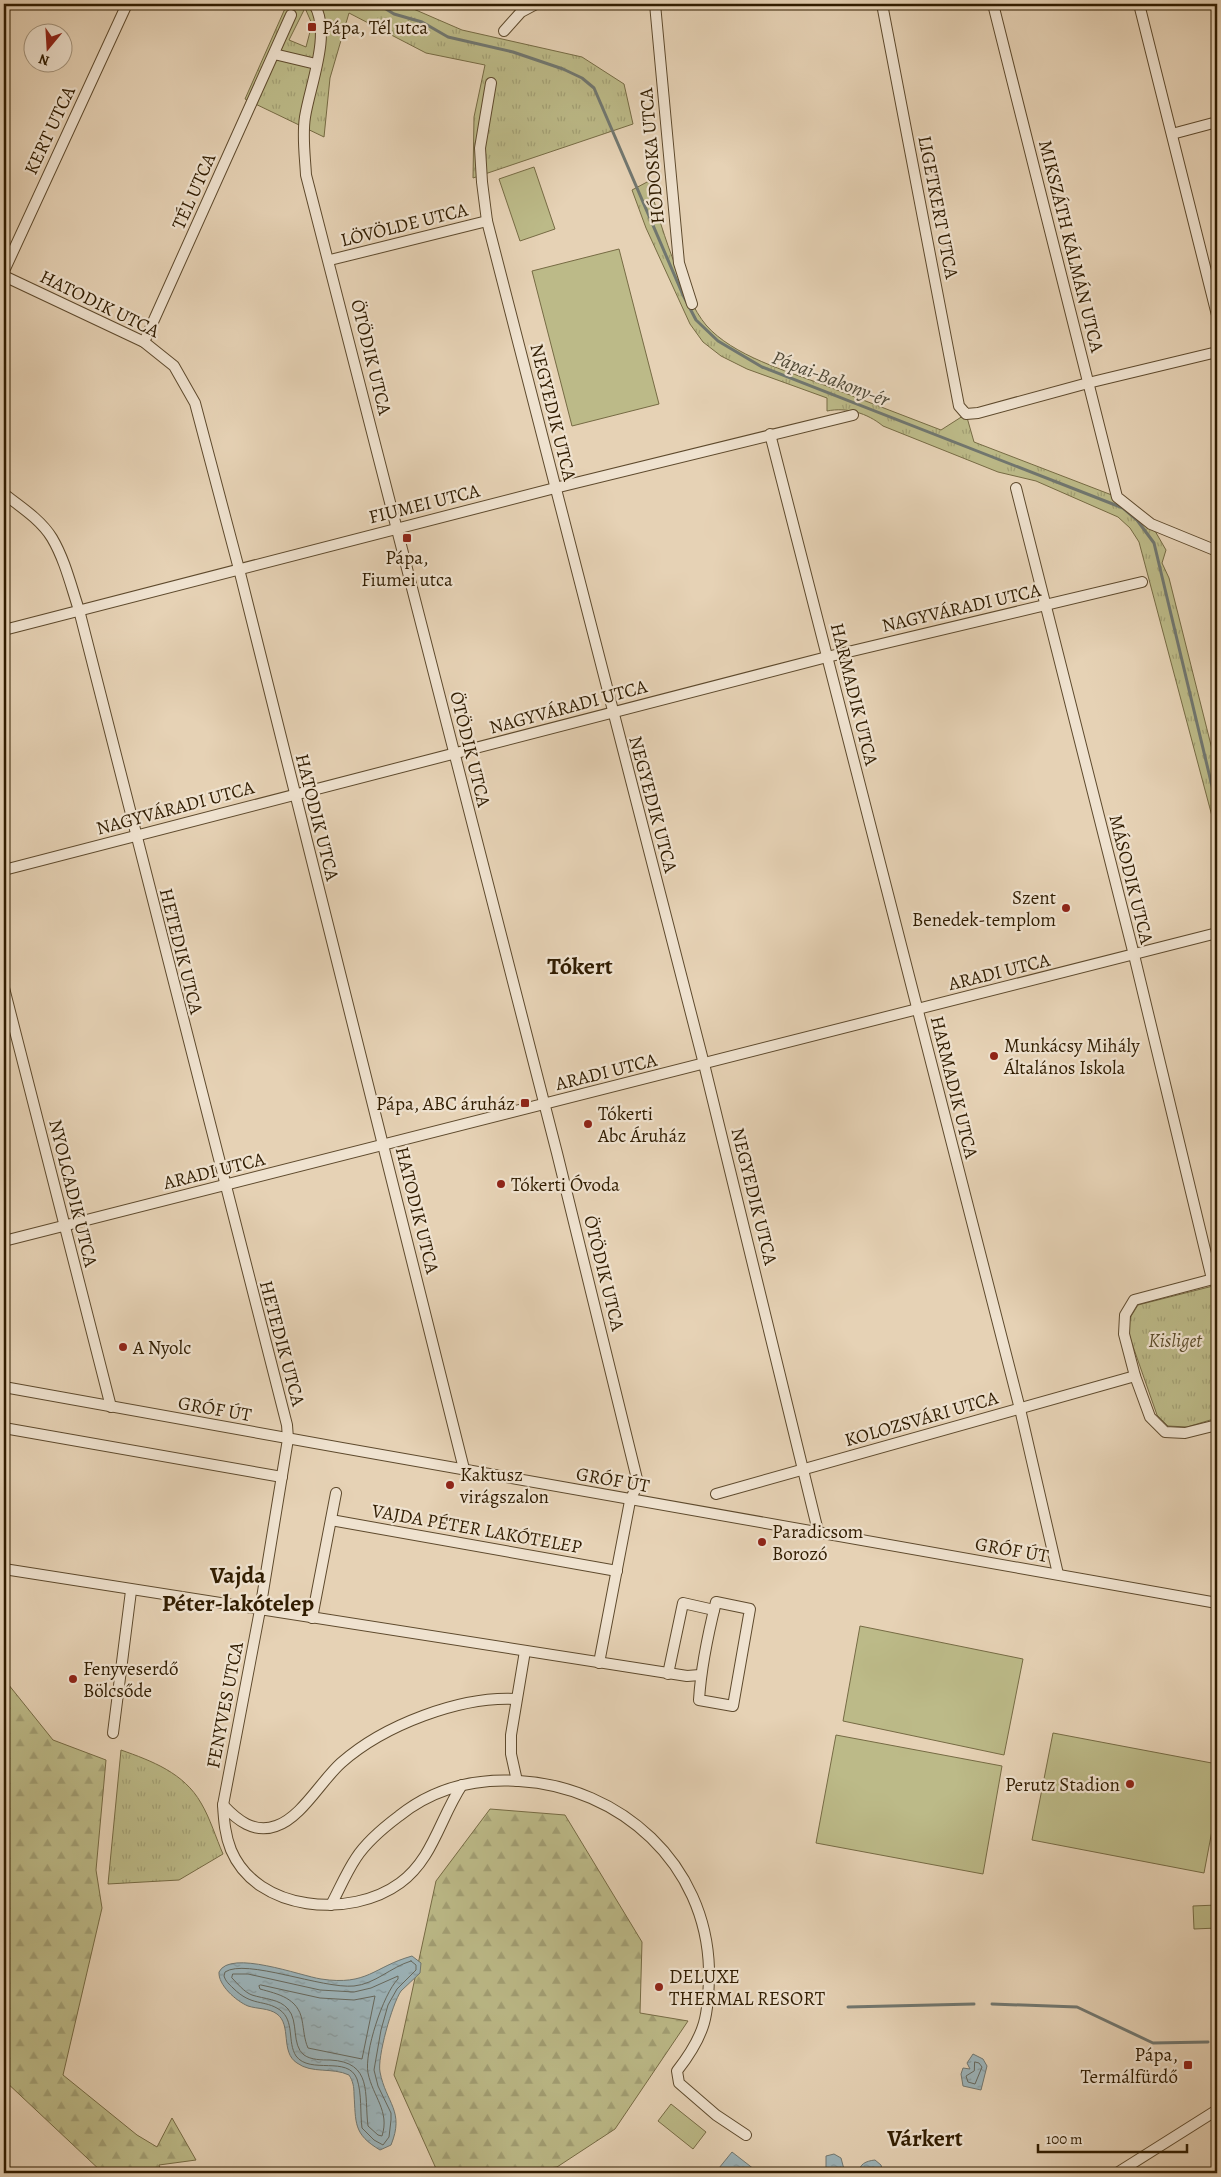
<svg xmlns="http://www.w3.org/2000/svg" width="1221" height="2177" font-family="Alegreya,serif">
	<defs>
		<pattern id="grass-tufts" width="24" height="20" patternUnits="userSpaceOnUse" patternTransform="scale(1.25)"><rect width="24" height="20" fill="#bcba88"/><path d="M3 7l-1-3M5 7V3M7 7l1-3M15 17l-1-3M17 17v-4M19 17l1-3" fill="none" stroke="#a29f74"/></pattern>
		<pattern id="forest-firs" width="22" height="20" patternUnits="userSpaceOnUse" patternTransform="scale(1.25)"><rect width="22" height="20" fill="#bcba88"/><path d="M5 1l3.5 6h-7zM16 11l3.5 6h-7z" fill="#a29f74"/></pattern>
		<pattern id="water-ripples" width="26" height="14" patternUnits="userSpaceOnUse" patternTransform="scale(1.25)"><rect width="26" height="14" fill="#9cb4ba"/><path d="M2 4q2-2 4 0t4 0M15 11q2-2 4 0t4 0" fill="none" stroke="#879a9e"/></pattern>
	</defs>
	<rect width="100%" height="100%" fill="#e6d2b5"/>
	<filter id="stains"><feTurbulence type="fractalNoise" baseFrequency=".004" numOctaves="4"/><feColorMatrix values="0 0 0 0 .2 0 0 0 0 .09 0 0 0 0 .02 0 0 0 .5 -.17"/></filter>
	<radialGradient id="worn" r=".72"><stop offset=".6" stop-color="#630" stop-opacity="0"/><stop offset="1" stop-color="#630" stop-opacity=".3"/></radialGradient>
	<g fill="url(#grass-tufts)" stroke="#766b44" fill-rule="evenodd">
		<path d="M 287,4 L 402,4 L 462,30 L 582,57 L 624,84 L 633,124 L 473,178 L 474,117 L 485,65 L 426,53 L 349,13 L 330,78 L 324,137 L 245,99 ZM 305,8 L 312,24 L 306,47 L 289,40 Z"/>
		<path d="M 649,181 C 657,217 683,298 706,325 C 733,356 787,371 824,385 C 863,400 902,415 941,430 L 966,414 L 974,442 L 1117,497 L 1151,524 L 1166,550 L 1162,563 L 1169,578 L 1217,769 L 1217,835 L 1139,542 L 1130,528 L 1118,517 L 1036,481 L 998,472 L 883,426 C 867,413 847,407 827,411 L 827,398 L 747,369 L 721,356 L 703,342 L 690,324 L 646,228 L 632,190 Z"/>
		<polygon points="1217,1285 1217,1418 1187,1427 1168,1426 1157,1415 1128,1332 1130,1318 1138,1305"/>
		<path d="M 121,1750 C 152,1761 184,1773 201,1803 C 210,1818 216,1838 223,1854 L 179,1880 L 108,1884 Z"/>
	</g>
	<g fill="url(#forest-firs)" stroke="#766b44">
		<polygon points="4,1679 53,1740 106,1760 96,1870 102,1908 63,2075 137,2135 157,2147 172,2118 196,2160 159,2165 162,2173 103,2173 4,2080"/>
		<polygon points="490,1809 565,1815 642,1942 640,2013 688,2021 615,2129 557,2167 502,2173 438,2173 394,2075 436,1881"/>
	</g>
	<g fill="#bcba88" stroke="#766b44">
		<polygon points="534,167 555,229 520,241 499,179"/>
		<polygon points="619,249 659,404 572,426 532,271"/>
		<polygon points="860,1626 1023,1659 1004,1755 843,1721"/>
		<polygon points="1053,1733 1217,1764 1217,1804 1204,1873 1032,1840"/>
		<polygon points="836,1735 1002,1766 983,1874 816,1843"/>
		<polygon points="1217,1905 1217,1928 1194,1929 1193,1906"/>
		<polygon points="671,2104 706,2132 693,2149 658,2121"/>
	</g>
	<g fill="url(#water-ripples)" stroke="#717770">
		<path d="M 412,1956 L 421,1963 L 420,1973 C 414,1979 407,1985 401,1991 C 392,2004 377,2058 380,2072 C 386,2103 405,2111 391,2145 L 380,2150 C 353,2134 356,2123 354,2094 C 354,2087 353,2081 349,2075 C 332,2067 312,2074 297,2063 C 280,2052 292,2025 277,2014 C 269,2008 257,2009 248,2006 C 236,2001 218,1985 219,1972 C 230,1949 301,1976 321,1979 C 368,1986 373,1967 412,1956 Z"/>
		<polygon points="973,2054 983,2059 987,2066 981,2090 963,2086 961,2074 963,2068 970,2069 967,2063"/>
		<polygon points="732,2152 759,2173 723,2173 719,2168"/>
		<polygon points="834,2154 841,2158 845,2173 824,2173 826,2171 826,2156"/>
		<path d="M 875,2160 L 881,2165 L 883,2173 L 859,2173 C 859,2164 866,2161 875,2160 Z"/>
	</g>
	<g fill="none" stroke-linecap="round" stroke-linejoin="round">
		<g stroke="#66685d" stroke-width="1">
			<path d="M 411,1961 L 416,1965 L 416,1970 L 397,1989 L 388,2005 L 381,2030 L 374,2070 L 378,2086 L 391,2113 L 391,2120 L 389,2137 L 383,2145 L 374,2140 L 362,2128 C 360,2113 362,2094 357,2079 C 348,2055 310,2075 296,2056 C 287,2042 295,2021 280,2010 C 264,1999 252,2007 233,1988 C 229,1984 226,1982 224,1976 L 225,1972 C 246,1958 322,1989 354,1986 C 375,1984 391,1967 411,1961 Z"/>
			<path d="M 233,1974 L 248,1974 L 320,1990 L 354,1992 L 371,1988 L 398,1976 L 398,1979 C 383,1994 364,2053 368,2073 C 373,2097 390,2111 382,2136 L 378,2135 L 368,2126 C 364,2094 373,2062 330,2060 C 322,2060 311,2060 304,2055 C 291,2045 299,2021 288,2009 C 280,1999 264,1999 252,1995 C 244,1992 238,1984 232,1978 Z"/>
			<path d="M 261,1985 L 320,1998 L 354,2000 L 375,1996 L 362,2059 L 308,2048 C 304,2039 304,2030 302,2020 C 298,1998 278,1994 260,1989 L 259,1986 Z"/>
			<polygon points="975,2062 979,2063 982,2067 975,2084 968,2082 966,2076 974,2071"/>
		</g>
		<g stroke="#717770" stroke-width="3">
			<polyline points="378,4 394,14 422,22 448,37 513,52 563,69 582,78 594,88 683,295 696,320 718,341 762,367 1123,508 1137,520 1154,543 1217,807"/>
			<polyline points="992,2004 1077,2007 1153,2043 1208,2042"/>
			<polyline points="848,2007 974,2004"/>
		</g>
		<g stroke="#5e4a2d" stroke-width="12">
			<g id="minor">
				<path d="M 314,4 C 332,33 310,85 305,117 C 302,136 305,156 306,175 L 557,1153 L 638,1483 L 630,1501 L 599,1663"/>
				<polyline points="655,4 679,263 692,304"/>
				<polyline points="882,4 959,406 966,414 978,413 1088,383 1217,352"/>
				<polyline points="993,4 1117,497 1151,524 1217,551"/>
				<polyline points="1139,4 1217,315"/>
				<polyline points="504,31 521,12 536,4"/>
				<polyline points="274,54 316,64"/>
				<polyline points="491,83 480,148 482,182 487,221 704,1064 818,1531"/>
				<polyline points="1172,134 1217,122"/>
				<polyline points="330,260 487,221"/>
				<polyline points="4,271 127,4"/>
				<polyline points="4,276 144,342 174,366 195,403 239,569 464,1469"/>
				<polyline points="144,342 291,15"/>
				<polyline points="770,434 1020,1409 1058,1574"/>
				<polyline points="1016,488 1134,955 1212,1279"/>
				<path d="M 4,494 C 21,507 41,520 52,538 C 65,560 71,586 79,610 L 287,1425 L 288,1439 L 260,1610 L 223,1805 C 224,1821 225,1835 231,1850 C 257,1912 351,1919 400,1883 C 433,1859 440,1818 462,1785"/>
				<polyline points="4,630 555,488 853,415"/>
				<polyline points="4,870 827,657 1142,582"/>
				<polyline points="4,988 111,1407"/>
				<polyline points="4,1241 1217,933"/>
				<polyline points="1217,1278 1134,1300 1125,1315 1124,1334 1135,1376 1150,1417 1165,1432 1185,1433 1217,1425"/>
				<path d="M 4,1387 C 408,1461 813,1530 1217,1603"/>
				<polyline points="4,1428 282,1477"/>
				<polyline points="716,1494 1135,1376"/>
				<polyline points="331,1520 617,1571"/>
				<polyline points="4,1569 687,1676 700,1675"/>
				<path d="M 716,1602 L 750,1609 L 733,1706 L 699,1700 C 701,1667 708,1634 716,1602 Z"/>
				<polyline points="312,1618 336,1493"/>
				<polyline points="668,1674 683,1603 714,1610"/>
				<polyline points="113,1733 131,1591"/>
				<polyline points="517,1781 511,1754 511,1735 525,1651"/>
				<path d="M 223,1805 C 237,1820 254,1834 276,1826 C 301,1818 321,1781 341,1763 C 384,1725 460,1696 516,1699"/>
				<path d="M 331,1905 C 339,1890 346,1873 356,1858 C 367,1841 383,1828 399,1816 C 434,1788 475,1778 519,1781 C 621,1787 706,1864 709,1969 C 709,2015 706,2034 677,2071 L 679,2083 L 716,2115 L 746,2135"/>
				<polyline points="1117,2173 1217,2110"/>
			</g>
		</g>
		<use href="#minor" stroke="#efe2cf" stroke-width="10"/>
	</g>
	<g fill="#8f2418" stroke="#efe2cf" stroke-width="2">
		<rect x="307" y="22" width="10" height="10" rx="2.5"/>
		<rect x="402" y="533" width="10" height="10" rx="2.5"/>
		<circle cx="1066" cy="908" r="5"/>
		<circle cx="994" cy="1056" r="5"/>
		<rect x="520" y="1098" width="10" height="10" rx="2.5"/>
		<circle cx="588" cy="1124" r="5"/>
		<circle cx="501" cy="1184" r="5"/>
		<circle cx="123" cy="1347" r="5"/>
		<circle cx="450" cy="1485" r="5"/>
		<circle cx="762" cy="1542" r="5"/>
		<circle cx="73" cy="1679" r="5"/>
		<circle cx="1130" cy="1784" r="5"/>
		<circle cx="659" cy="1987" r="5"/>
		<rect x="1183" y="2060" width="10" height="10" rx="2.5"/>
	</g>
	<g text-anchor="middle" stroke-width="4.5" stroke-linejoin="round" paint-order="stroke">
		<g font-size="19" fill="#301c00" stroke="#efe2cf" text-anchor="start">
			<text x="322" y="34">Pápa, Tél utca</text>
			<text x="407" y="564" text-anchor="middle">Pápa,<tspan x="407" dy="22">Fiumei utca</tspan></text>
			<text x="1056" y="904" text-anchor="end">Szent<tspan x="1056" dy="22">Benedek-templom</tspan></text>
			<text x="1004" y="1052">Munkácsy Mihály<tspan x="1004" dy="22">Általános Iskola</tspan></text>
			<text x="515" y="1110" text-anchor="end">Pápa, ABC áruház</text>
			<text x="598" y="1120">Tókerti<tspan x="598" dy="22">Abc Áruház</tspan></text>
			<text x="511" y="1191">Tókerti Óvoda</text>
			<text x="133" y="1354">A Nyolc</text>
			<text x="460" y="1481">Kaktusz<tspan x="460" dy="22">virágszalon</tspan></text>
			<text x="772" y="1538">Paradicsom<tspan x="772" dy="22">Borozó</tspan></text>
			<text x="83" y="1675">Fenyveserdő<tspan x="83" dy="22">Bölcsőde</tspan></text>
			<text x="1120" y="1791" text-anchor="end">Perutz Stadion</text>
			<text x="669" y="1983">DELUXE<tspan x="669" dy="22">THERMAL RESORT</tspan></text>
			<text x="1178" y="2061" text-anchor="end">Pápa,<tspan x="1178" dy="22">Termálfürdő</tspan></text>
		</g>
		<g font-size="19" fill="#301c00" stroke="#efe2cf">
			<text transform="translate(49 130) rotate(-65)" y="7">KERT UTCA</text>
			<text transform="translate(651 156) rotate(-95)" y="7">HÓDOSKA UTCA</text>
			<text transform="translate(193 191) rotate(-66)" y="7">TÉL UTCA</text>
			<text transform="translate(939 207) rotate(79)" y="7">LIGETKERT UTCA</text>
			<text transform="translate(404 224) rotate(-14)" y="7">LÖVÖLDE UTCA</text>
			<text transform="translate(1072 246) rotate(76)" y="7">MIKSZÁTH KÁLMÁN UTCA</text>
			<text transform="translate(100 303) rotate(26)" y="7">HATODIK UTCA</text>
			<text transform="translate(372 357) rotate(76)" y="7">ÖTÖDIK UTCA</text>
			<text transform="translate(554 412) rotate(76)" y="7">NEGYEDIK UTCA</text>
			<text transform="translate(424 503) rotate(-14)" y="7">FIUMEI UTCA</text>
			<text transform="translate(961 607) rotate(-13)" y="7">NAGYVÁRADI UTCA</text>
			<text transform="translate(855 694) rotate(76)" y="7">HARMADIK UTCA</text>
			<text transform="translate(568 706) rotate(-15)" y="7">NAGYVÁRADI UTCA</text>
			<text transform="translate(471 749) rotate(76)" y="7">ÖTÖDIK UTCA</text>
			<text transform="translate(654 804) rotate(75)" y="7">NEGYEDIK UTCA</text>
			<text transform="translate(175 807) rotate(-15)" y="7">NAGYVÁRADI UTCA</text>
			<text transform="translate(318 817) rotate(76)" y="7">HATODIK UTCA</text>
			<text transform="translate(1132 879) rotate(76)" y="7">MÁSODIK UTCA</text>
			<text transform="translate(182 951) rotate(76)" y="7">HETEDIK UTCA</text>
			<text transform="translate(999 971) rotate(-14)" y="7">ARADI UTCA</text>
			<text transform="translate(606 1071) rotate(-14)" y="7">ARADI UTCA</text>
			<text transform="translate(955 1087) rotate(76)" y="7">HARMADIK UTCA</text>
			<text transform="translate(214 1170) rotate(-14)" y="7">ARADI UTCA</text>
			<text transform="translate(74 1193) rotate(76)" y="7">NYOLCADIK UTCA</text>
			<text transform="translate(755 1196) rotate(76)" y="7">NEGYEDIK UTCA</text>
			<text transform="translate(418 1210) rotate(76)" y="7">HATODIK UTCA</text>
			<text transform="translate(605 1273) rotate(76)" y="7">ÖTÖDIK UTCA</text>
			<text transform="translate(283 1343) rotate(75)" y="7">HETEDIK UTCA</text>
			<text transform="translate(215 1408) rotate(10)" y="7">GRÓF ÚT</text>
			<text transform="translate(921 1418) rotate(-16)" y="7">KOLOZSVÁRI UTCA</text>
			<text transform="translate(613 1479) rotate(10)" y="7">GRÓF ÚT</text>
			<text transform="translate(477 1528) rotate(10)" y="7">VAJDA PÉTER LAKÓTELEP</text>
			<text transform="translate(1012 1549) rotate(10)" y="7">GRÓF ÚT</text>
			<text transform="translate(224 1705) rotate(-79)" y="7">FENYVES UTCA</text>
		</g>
		<g font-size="19" font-style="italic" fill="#5a4b29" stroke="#efe2cf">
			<text x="1175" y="1347">Kisliget</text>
		</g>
		<g font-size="20" font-style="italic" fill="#504a38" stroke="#efe2cf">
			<text transform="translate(831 378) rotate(21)" y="7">Pápai-Bakony-ér</text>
		</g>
		<g font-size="24" font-weight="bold" fill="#301c00" stroke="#efe2cf">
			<text x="580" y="974">Tókert</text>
			<text x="238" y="1583">Vajda<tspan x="238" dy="28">Péter-lakótelep</tspan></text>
			<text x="925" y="2146">Várkert</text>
		</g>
	</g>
	<rect width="1221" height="2177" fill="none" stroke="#e6d2b5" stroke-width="20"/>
	<rect x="5" y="5" width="1211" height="2167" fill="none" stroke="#301c00" stroke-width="2.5"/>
	<rect x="10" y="10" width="1201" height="2157" fill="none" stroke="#301c00"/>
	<g transform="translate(48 48) rotate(198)"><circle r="24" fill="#efe2cf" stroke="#a3937c"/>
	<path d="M0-4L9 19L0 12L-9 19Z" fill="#8f2418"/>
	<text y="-8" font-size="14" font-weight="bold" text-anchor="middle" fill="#301c00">N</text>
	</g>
	<path d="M1038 2144v8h149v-8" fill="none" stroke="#301c00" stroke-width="2.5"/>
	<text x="1046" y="2144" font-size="15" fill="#301c00" stroke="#efe2cf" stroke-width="4" paint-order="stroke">100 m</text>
	<rect width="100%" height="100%" filter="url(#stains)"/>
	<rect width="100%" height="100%" fill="url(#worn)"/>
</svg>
